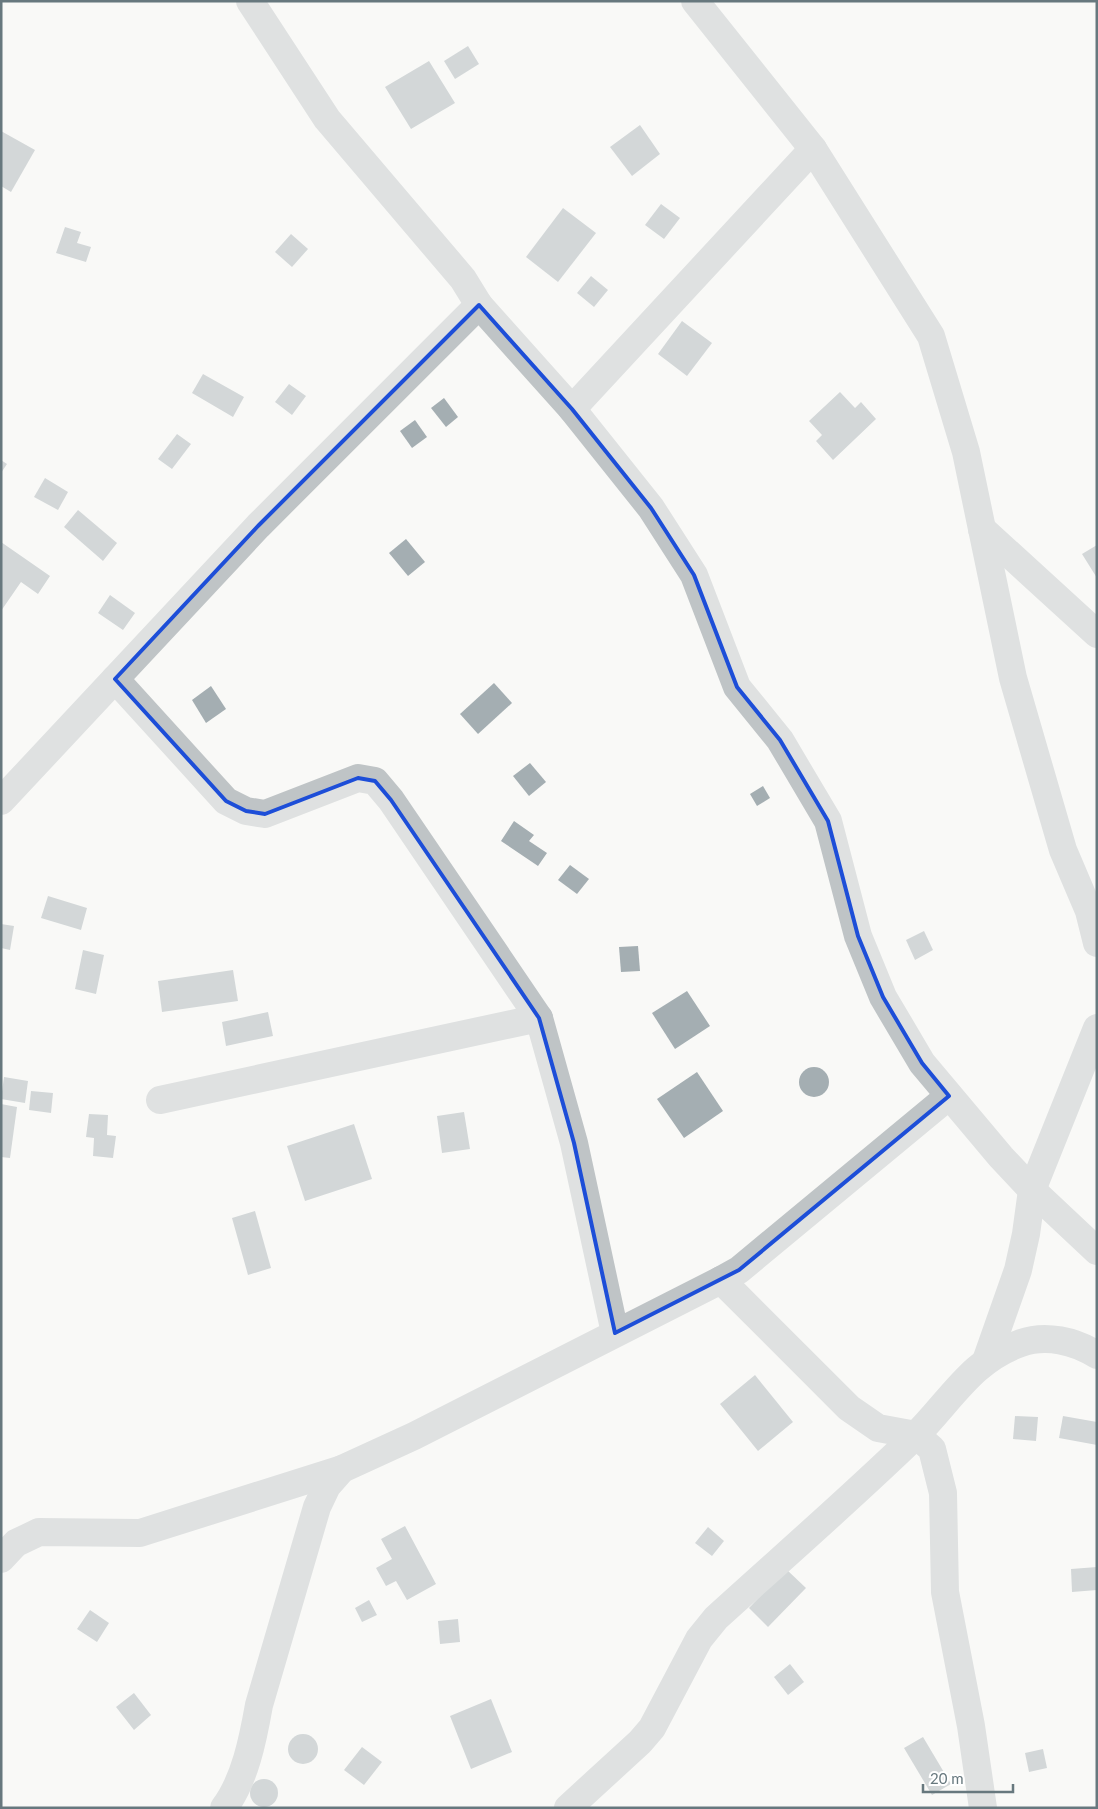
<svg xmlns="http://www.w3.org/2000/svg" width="1098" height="1809" font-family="Lato,sans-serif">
	<rect width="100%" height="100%" fill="#f9f9f7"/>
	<g fill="#a4aeb2">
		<polygon points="468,46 479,64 455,79 444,61"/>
		<polygon points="429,61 455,103 411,129 385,87"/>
		<polygon points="640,125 660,154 632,176 610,147"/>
		<polygon points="1,131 35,150 11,192 1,186"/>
		<polygon points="661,204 680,218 664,239 645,225"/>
		<polygon points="563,208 596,233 558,282 526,257"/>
		<polygon points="65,227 81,232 77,243 91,247 86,262 56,253"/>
		<polygon points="291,234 308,249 292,267 275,252"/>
		<polygon points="591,276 608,290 594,307 577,293"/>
		<polygon points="682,321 712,343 687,376 658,354"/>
		<polygon points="203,374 244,397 233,417 192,393"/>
		<polygon points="289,384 306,396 292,415 275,402"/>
		<polygon points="840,392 855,408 861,402 876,419 833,460 816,441 822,435 809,421"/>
		<polygon points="444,398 458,417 446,427 431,408"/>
		<polygon points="415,420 427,437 412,448 400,431"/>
		<polygon points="177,434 191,444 172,469 158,459"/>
		<polygon points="1,460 7,464 1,473"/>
		<polygon points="45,478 68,492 58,510 34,497"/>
		<polygon points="78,510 117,543 103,561 64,527"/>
		<polygon points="406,539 425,562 408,576 389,553"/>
		<polygon points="1,542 50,576 38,594 21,582 1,611"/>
		<polygon points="1097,545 1097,578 1082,554"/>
		<polygon points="110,595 135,613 123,630 98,613"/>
		<polygon points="494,683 512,703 478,734 460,714"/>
		<polygon points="211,686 226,709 206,723 192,700"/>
		<polygon points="530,763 546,782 529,796 513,776"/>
		<polygon points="763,786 770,798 757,806 750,794"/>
		<polygon points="514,821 534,835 529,841 547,853 538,866 501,841"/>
		<polygon points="570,865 589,879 577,894 558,880"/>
		<polygon points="48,896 87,908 81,930 41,918"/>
		<polygon points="1,924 14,926 10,950 1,948"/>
		<polygon points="924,931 933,950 915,960 906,940"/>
		<polygon points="638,946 640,971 621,972 619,947"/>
		<polygon points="83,950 104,955 96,994 75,989"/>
		<polygon points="233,970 238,1001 162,1012 158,981"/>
		<polygon points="687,991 710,1026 675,1049 652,1013"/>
		<polygon points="268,1012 273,1036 226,1046 222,1022"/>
		<circle cx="814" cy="1082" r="15"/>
		<polygon points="697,1072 723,1111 684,1138 657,1099"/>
		<polygon points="4,1077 28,1081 25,1103 1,1099"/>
		<polygon points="31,1091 53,1093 51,1113 29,1110"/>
		<polygon points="1,1104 17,1107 10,1158 1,1157"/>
		<polygon points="464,1112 470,1149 442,1153 437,1116"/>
		<polygon points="89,1114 108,1115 107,1135 116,1136 113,1158 93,1156 94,1138 86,1137"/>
		<polygon points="354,1124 372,1179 305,1201 287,1146"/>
		<polygon points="255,1211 271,1268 248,1275 232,1218"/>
		<polygon points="755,1375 793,1422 758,1451 720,1404"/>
		<polygon points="1015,1416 1038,1417 1036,1441 1013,1439"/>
		<polygon points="1063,1416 1097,1422 1097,1445 1059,1438"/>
		<polygon points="405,1526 436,1584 407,1600 396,1581 386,1586 376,1568 392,1559 381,1539"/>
		<polygon points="708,1527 724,1541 712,1556 695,1543"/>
		<polygon points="1097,1567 1097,1590 1072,1592 1071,1569"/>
		<polygon points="786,1569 806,1588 768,1627 749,1608"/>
		<polygon points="369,1600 377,1615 362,1622 355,1608"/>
		<polygon points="90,1610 109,1623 97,1642 77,1629"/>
		<polygon points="458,1619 460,1642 440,1644 438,1621"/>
		<polygon points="790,1664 804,1682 788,1695 774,1677"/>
		<polygon points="134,1693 151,1715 134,1730 116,1707"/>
		<polygon points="491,1699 512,1752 471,1769 450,1716"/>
		<circle cx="303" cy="1749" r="15"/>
		<polygon points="923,1737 951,1784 932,1795 904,1748"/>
		<polygon points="362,1747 382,1762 364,1785 344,1770"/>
		<polygon points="1043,1749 1047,1768 1029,1772 1025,1753"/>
		<circle cx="264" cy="1793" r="14"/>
	</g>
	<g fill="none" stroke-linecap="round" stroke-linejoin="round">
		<g stroke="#bfc4c6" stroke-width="28">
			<polyline points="250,1 327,119 463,279 479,305 572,409 651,508 694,575 737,687 780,740 828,821 858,936 883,997 922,1063 1001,1157 1032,1190 1097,1251"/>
			<polyline points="695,1 813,149 931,336 966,452 1013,678 1063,850 1089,911 1097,943"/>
			<polyline points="572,409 813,149"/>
			<polyline points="982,529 1097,634"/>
			<polyline points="115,679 226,801 246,811 265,814 358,778 375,781 391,800 539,1018 574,1143 615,1333"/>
			<polyline points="1,801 258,526 479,305"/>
			<polyline points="160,1100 539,1018"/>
			<polyline points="721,1280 849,1408 878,1428 916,1435 932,1449 943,1493 945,1592 971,1726 983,1808"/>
			<polyline points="986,1361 1018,1270 1026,1234 1032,1190 1097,1028"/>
			<polyline points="1,1559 16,1543 39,1532 140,1533 342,1469"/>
			<path d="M 224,1808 C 245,1780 253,1739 259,1705 L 317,1507 L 327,1486 L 342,1469 L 414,1436 L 721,1280 L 739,1270 L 949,1096"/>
			<path d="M 568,1808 L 640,1742 L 652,1728 L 699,1639 L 716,1618 C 782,1558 850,1499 914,1437 C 950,1402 971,1360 1021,1343 C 1046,1334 1075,1341 1097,1355"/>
		</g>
	</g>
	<path d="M0 0H1098V1809H0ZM 479,305 L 572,409 L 651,508 L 694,575 L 737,687 L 780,740 L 828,821 L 858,936 L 883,997 L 922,1063 L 949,1096 L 739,1270 L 615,1333 L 574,1143 L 539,1018 L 391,800 L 375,781 L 358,778 L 265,814 L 246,811 L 226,801 L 115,679 L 258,526 Z" fill="#f9f9f7" fill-opacity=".55" fill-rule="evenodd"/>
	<path fill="none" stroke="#1d4ed8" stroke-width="4" stroke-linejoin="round" d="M 479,305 L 572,409 L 651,508 L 694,575 L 737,687 L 780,740 L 828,821 L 858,936 L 883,997 L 922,1063 L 949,1096 L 739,1270 L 615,1333 L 574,1143 L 539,1018 L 391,800 L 375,781 L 358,778 L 265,814 L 246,811 L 226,801 L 115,679 L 258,526 Z"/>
	<rect width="1098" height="1809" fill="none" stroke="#67787e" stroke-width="5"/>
	<path d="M923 1784v8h90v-8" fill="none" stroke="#67787e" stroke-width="2.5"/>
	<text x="930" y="1784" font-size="15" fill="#67787e" stroke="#ffffff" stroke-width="4" paint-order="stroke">20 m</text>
</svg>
